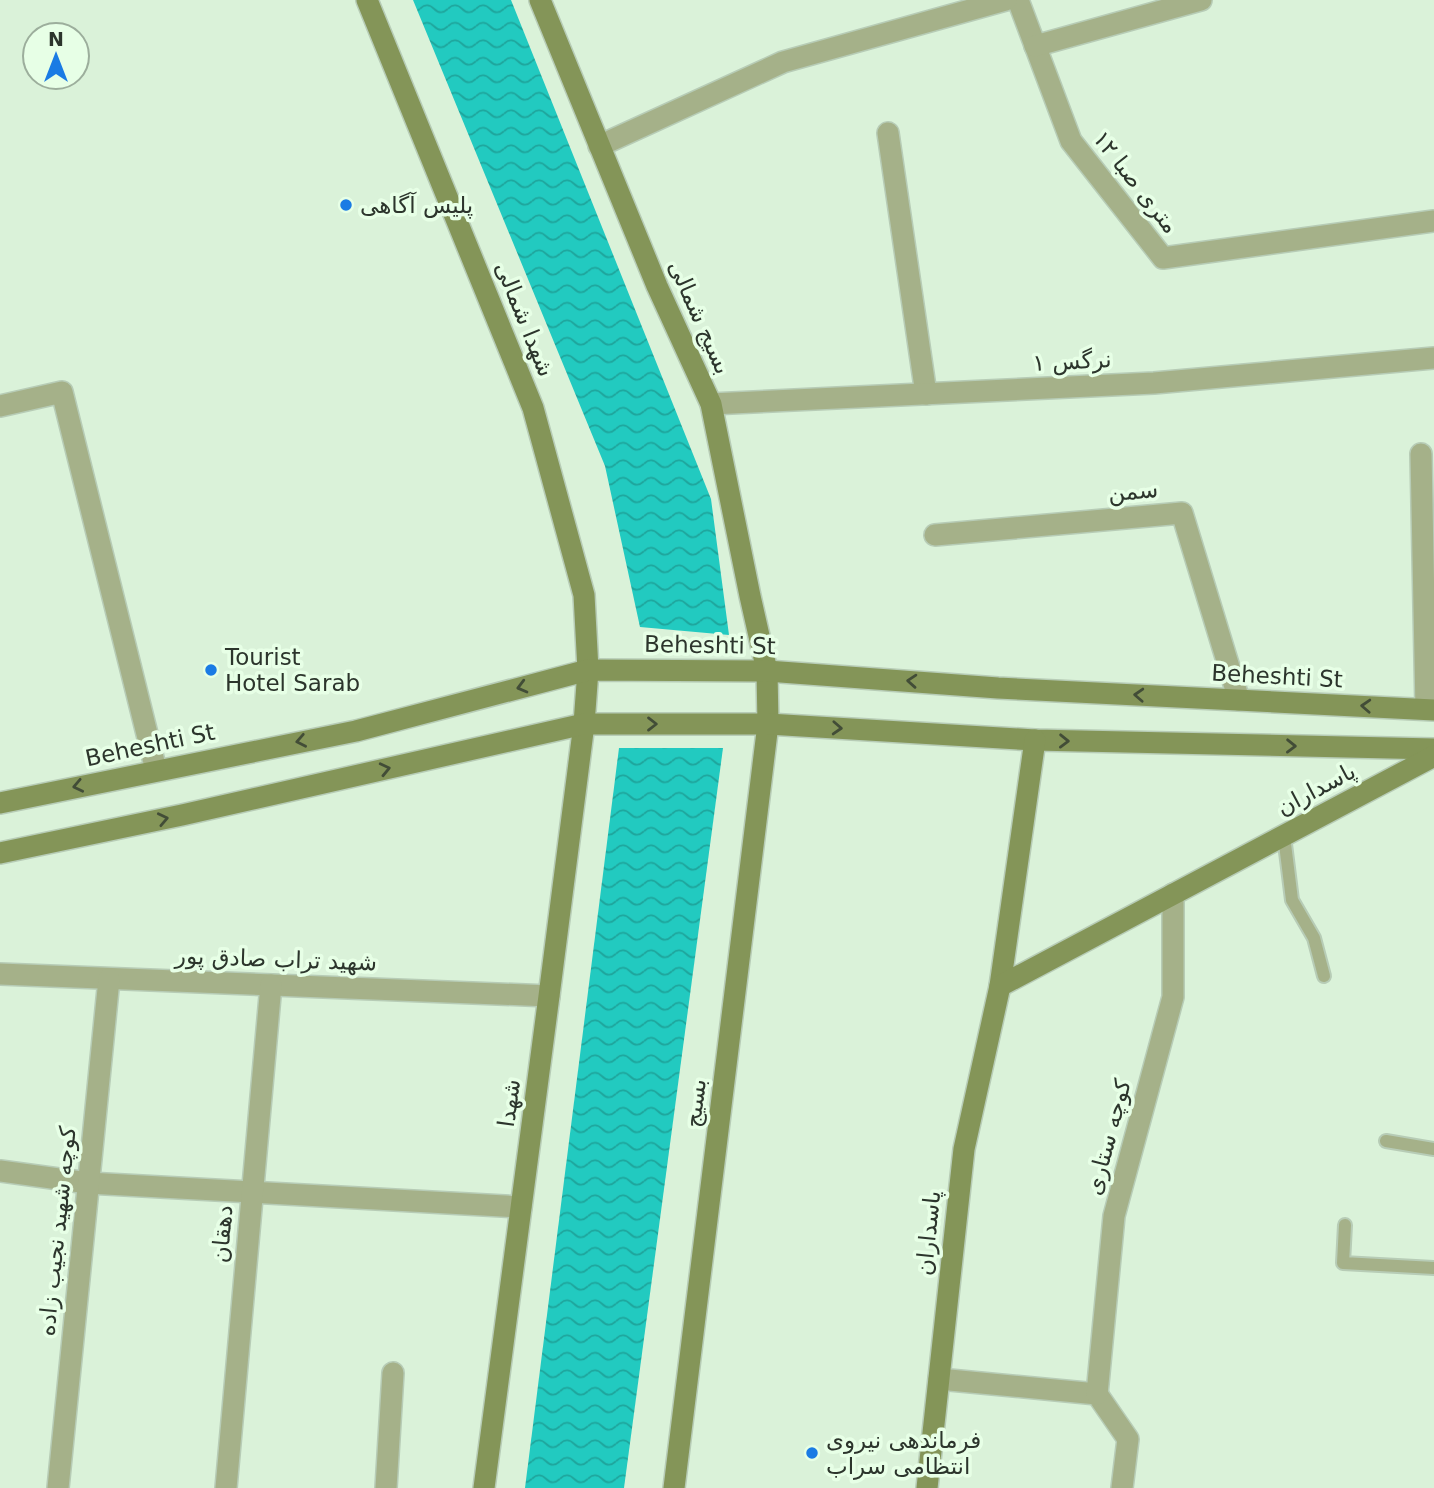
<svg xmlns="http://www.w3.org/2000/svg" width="1434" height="1488" font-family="'DejaVu Sans',Cairo,sans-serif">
	<defs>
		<pattern id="water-waves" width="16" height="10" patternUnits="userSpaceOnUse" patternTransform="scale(1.75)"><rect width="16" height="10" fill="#22cac0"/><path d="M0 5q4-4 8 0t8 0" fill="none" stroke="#1ea59c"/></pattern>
	</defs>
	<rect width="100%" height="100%" fill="#daf2d9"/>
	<g fill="url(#water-waves)">
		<polygon points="413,0 511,0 711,499 729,635 640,627 605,466"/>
		<polygon points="619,748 723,748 624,1488 525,1488"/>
	</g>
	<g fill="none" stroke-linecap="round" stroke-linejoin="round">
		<g stroke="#b7ccb6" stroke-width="16">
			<g id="lane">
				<polyline points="1284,836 1292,900 1314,938 1324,976"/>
				<polyline points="1386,1141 1434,1149"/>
				<polyline points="1345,1225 1343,1263 1434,1268"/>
			</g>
		</g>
		<g stroke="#b7ccb6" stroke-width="24">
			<g id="street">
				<polyline points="1018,0 1071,141 1163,258 1434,221"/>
				<polyline points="1035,46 1201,0"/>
				<polyline points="888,133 926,394"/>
				<polyline points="599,146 783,62 1006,0"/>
				<polyline points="711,404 1154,383 1434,358"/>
				<polyline points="0,406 62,392 156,770"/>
				<polyline points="1421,454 1426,709"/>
				<polyline points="935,535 1182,513 1239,700"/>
				<polyline points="0,974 549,996"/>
				<polyline points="0,1171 88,1183 521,1207"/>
				<polyline points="939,1379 1097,1394 1128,1439 1122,1488"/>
				<polyline points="1097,1394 1114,1216 1173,997 1173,894"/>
				<polyline points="58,1488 109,979"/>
				<polyline points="226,1488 271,985"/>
				<polyline points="386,1488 393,1373"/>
			</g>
		</g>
		<g stroke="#b7ccb6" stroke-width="24">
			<g id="secondary">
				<polyline points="367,0 533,408 584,595 588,670 584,724 549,996 484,1488"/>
				<polyline points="540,0 657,286 711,404 750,596 767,671 768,724 674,1488"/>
				<polyline points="0,803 356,731 588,670 767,671 998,688 1434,710"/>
				<polyline points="0,853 182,815 584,724 768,724 1035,740 1434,749"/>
				<polyline points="1000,986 1035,740"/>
				<polyline points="927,1488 964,1149 1000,986 1434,756"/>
			</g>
		</g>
		<use href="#lane" stroke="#a5b189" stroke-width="12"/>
		<use href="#street" stroke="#a5b189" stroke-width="21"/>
		<use href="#secondary" stroke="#849558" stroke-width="21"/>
	</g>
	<defs><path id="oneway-chevron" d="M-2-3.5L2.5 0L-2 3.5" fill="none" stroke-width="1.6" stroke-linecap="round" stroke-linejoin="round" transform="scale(1.75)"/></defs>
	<g stroke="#424d37">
		<use href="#oneway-chevron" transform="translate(912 681) rotate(-176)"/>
		<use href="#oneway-chevron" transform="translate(522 687) rotate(165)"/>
		<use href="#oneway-chevron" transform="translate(1139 695) rotate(-177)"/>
		<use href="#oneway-chevron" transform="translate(1366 706) rotate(-177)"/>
		<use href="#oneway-chevron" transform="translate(652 724)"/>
		<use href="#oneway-chevron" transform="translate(837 728) rotate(3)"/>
		<use href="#oneway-chevron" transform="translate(301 741) rotate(169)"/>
		<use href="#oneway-chevron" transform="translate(1064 741) rotate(1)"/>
		<use href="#oneway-chevron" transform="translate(1291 746) rotate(1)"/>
		<use href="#oneway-chevron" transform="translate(385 769) rotate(-13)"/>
		<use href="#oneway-chevron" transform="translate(78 786) rotate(168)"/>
		<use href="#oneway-chevron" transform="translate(163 819) rotate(-12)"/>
	</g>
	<g fill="#1a7be4" stroke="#e7ffe6" stroke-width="2.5">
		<circle cx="346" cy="205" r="7"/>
		<circle cx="211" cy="670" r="7"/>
		<circle cx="812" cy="1453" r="7"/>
	</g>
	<g text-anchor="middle" stroke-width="7" stroke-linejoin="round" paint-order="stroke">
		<g font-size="23" fill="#2c352c" stroke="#e7ffe6">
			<text transform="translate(1136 182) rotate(52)" y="8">۱۲ متری صبا</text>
			<text transform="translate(700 317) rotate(66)" y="8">بسیج شمالی</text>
			<text transform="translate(525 319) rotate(68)" y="8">شهدا شمالی</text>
			<text transform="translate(1072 361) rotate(-3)" y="8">نرگس ۱</text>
			<text transform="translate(1133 491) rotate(-5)" y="8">سمن</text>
			<text transform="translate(710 645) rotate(1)" y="8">Beheshti St</text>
			<text transform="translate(1277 676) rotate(3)" y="8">Beheshti St</text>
			<text transform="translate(150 745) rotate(-12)" y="8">Beheshti St</text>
			<text transform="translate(1316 789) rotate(-28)" y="8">پاسداران</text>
			<text transform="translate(276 959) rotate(2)" y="8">شهید تراب صادق پور</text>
			<text transform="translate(509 1103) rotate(-82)" y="8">شهدا</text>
			<text transform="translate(695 1103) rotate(-83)" y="8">بسیج</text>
			<text transform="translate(1108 1137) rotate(-75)" y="8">کوچه ستاری</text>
			<text transform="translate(57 1231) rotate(-84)" y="8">کوچه شهید نجیب زاده</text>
			<text transform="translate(928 1233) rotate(-84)" y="8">پاسداران</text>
			<text transform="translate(222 1234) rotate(-85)" y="8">دهقان</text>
		</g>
		<g font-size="23" fill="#2c352c" stroke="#e7ffe6" text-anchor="start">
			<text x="360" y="213">پلیس آگاهی</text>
			<text x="225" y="665">Tourist<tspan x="225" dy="26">Hotel Sarab</tspan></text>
			<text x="826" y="1448">فرماندهی نیروی<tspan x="826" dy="26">انتظامی سراب</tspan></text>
		</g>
	</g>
	<g transform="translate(56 56)"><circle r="33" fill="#e7ffe6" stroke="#9cae9c" stroke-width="2"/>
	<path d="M0-5L12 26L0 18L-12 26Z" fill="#1a7be4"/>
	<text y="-10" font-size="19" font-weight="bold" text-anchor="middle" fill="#2c352c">N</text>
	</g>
</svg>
